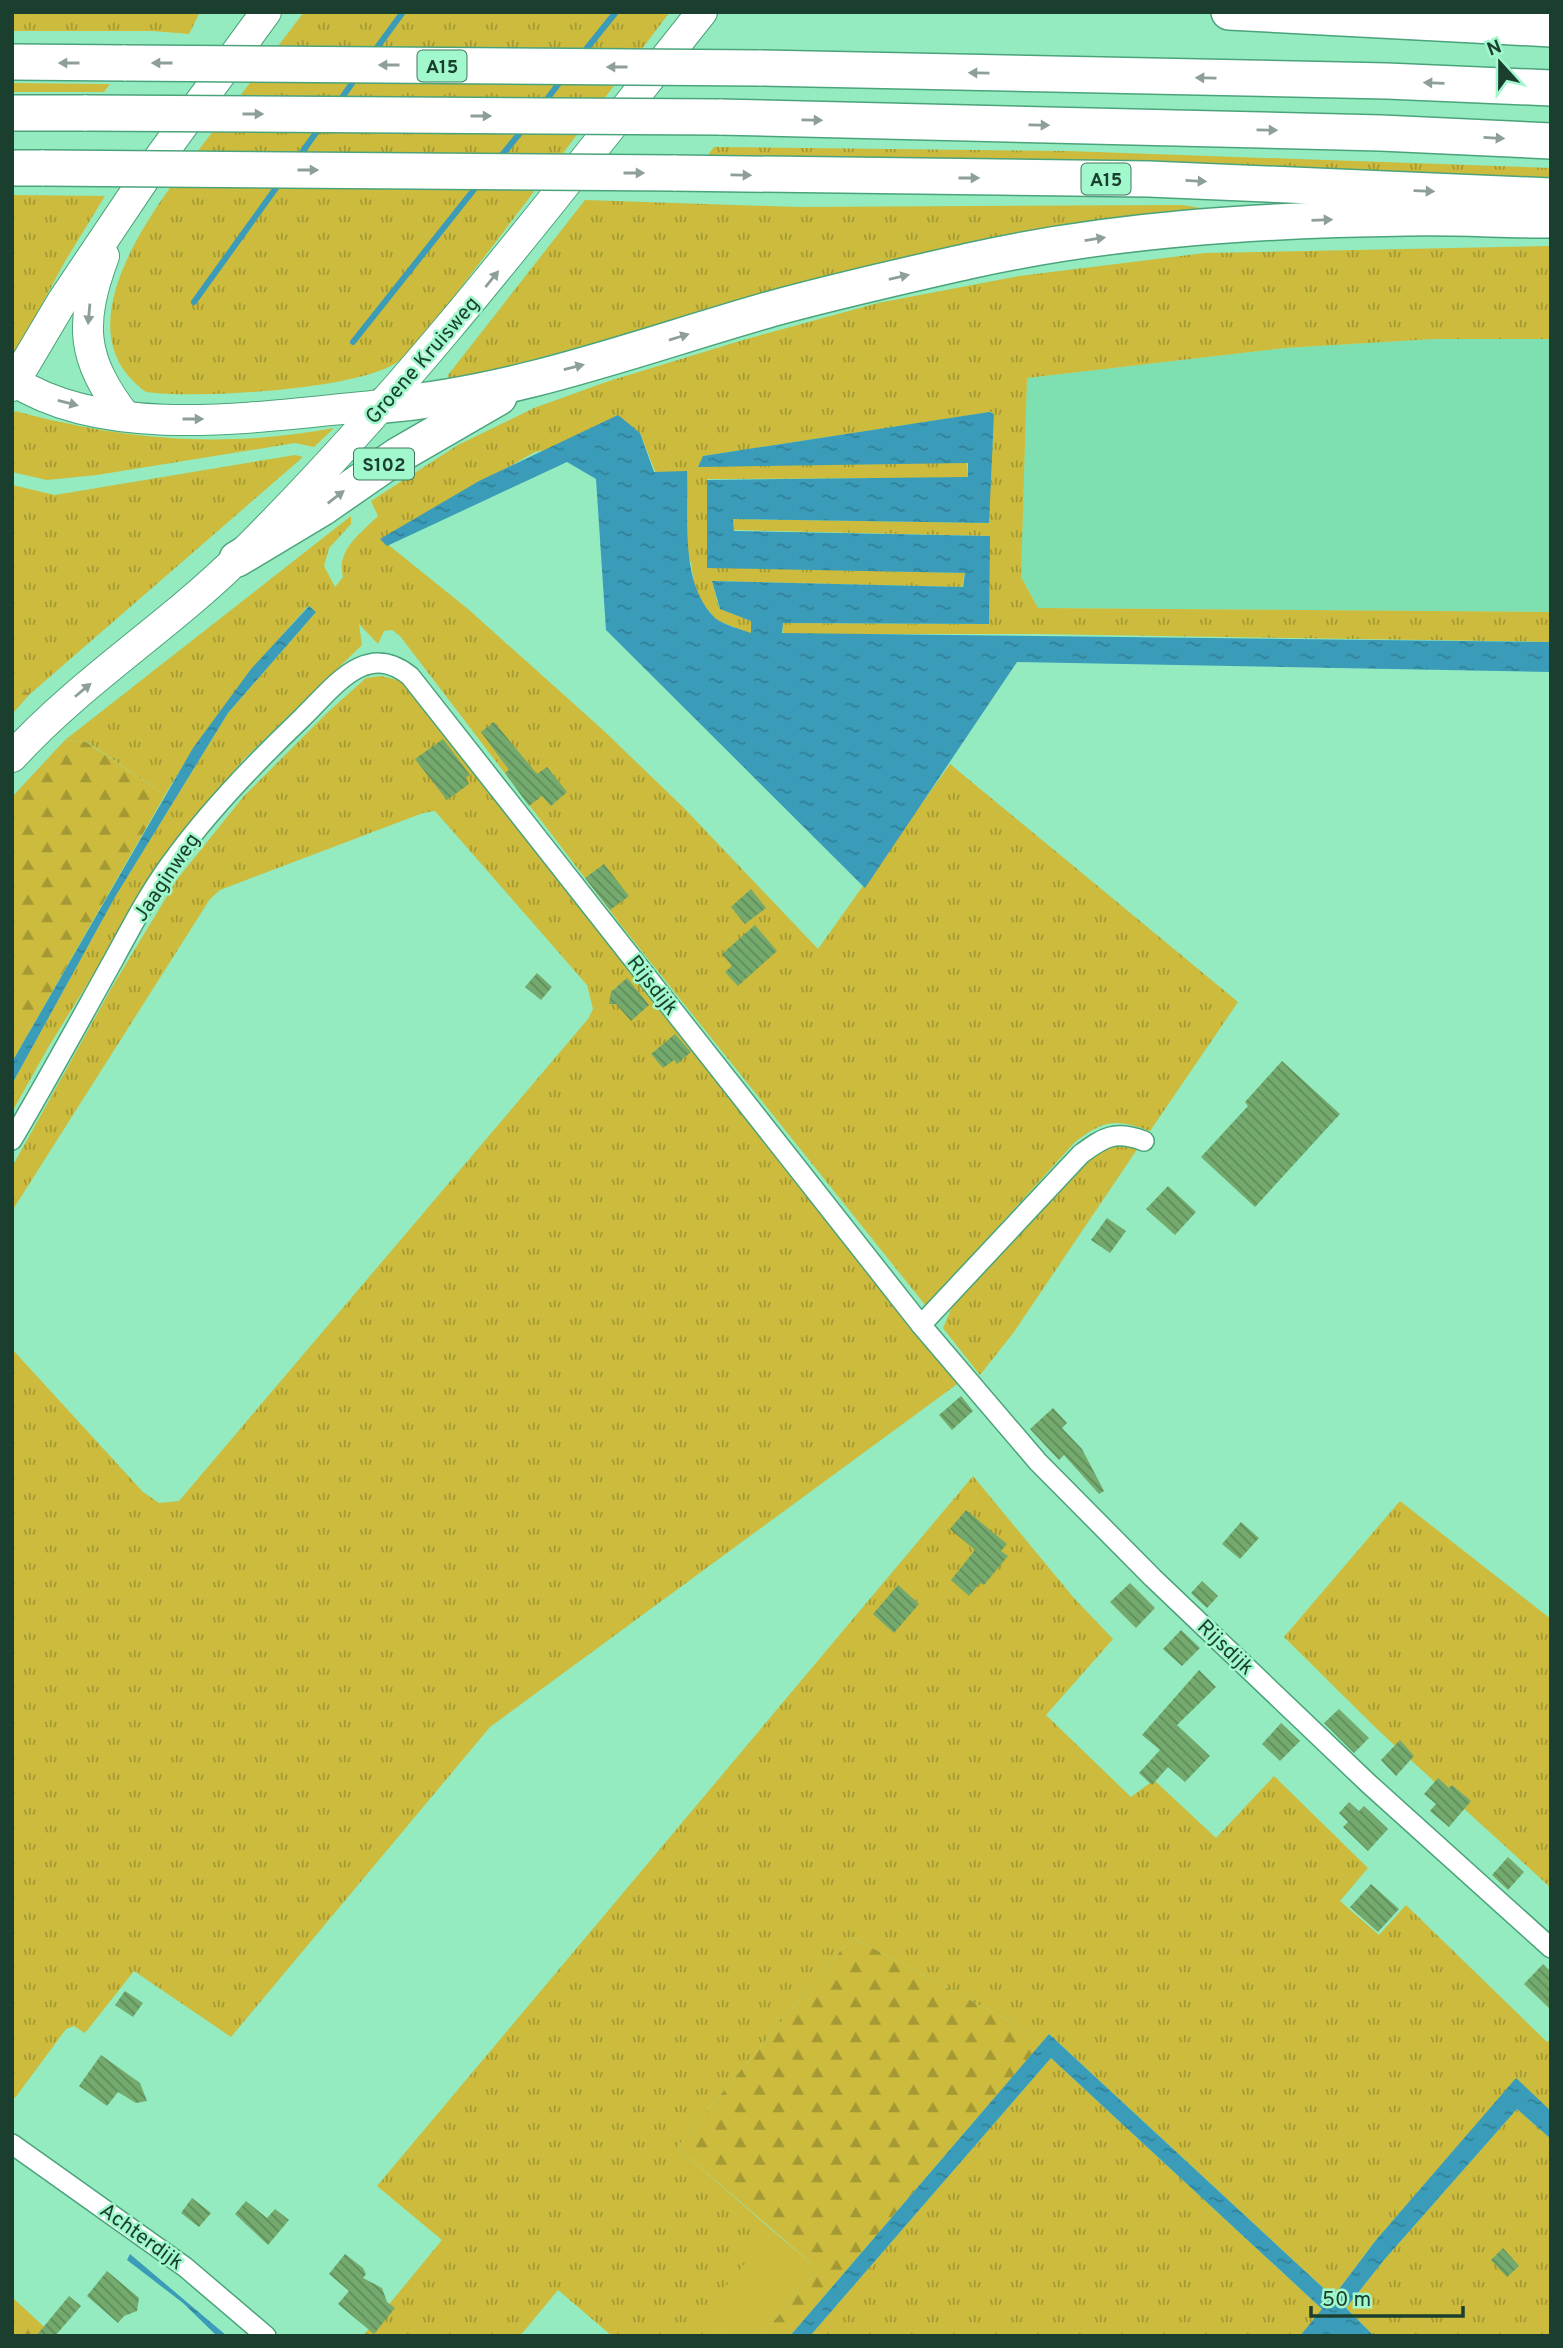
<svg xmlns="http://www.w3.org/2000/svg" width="1563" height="2348" font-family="Overpass,sans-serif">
	<defs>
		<pattern id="grass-tufts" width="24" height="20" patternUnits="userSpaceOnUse" patternTransform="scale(1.75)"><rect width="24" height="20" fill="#ccbb3d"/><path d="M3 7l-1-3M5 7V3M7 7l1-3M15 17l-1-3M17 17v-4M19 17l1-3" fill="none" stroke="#a59934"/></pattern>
		<pattern id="forest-firs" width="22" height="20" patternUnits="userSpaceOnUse" patternTransform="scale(1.75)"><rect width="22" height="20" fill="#ccbb3d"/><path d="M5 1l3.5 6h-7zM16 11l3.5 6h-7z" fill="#a59934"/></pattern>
		<pattern id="water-ripples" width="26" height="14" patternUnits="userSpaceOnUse" patternTransform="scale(1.75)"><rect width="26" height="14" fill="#3a9cb9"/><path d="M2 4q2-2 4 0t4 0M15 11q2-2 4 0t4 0" fill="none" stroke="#308197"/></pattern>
		<pattern id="building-back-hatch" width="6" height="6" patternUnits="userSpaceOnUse" patternTransform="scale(1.75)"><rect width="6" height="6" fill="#74aa6d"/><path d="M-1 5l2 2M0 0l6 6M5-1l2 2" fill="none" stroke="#5e8c5a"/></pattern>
	</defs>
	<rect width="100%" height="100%" fill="#93ebbf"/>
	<polygon fill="#7ee0b1" points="1434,339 1551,339 1551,612 1038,608 1021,577 1027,378 1285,348"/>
	<g fill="url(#grass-tufts)">
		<polygon points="12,12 200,12 189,34 152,31 12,31"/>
		<path d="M 304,12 L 670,12 C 602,101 536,190 468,278 C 448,303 422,346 396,363 C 354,390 197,399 146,392 C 51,324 170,188 217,126 C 246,88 275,50 304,12 Z"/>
		<polygon points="12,83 110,84 104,92 12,92"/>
		<polygon points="714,147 1068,151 1551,168 1551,185 705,159"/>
		<polygon points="12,195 105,196 64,263 12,360"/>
		<polygon points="585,200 798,207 1183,205 1212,210 720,309 450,382 448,375"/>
		<path d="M 1551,246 L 1551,339 L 1434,339 L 1285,348 L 1027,378 L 1021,577 L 1038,608 L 1551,612 L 1551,642 L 1035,634 L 783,634 L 782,623 L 988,624 L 989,536 L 734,530 L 733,519 L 988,523 L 994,414 L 991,412 L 703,456 L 967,462 L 968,478 L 707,479 L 708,567 L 965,573 L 962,587 L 712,581 L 719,608 L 751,621 L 751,634 L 716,620 L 696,594 L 691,563 L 640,433 L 535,452 L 381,539 L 468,609 L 603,730 L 685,809 L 818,949 L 950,764 L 1238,1002 L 1150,1131 C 1115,1118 1104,1120 1075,1142 L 926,1306 L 624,929 L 400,636 L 392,630 L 384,631 L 378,644 L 359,624 L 362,645 L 245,758 L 179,836 L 49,1046 L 12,1112 L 12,1084 L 115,897 L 228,713 L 316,612 L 308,606 C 253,667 207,724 165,795 L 87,742 L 65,740 L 351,516 L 351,524 L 329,548 L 324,566 L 335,587 L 343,577 C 336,550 360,534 378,516 L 371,501 L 458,445 L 534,408 L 606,382 L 743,340 L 878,303 L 1019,276 L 1205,253 Z"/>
		<path d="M 15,411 C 124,440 222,449 334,428 L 314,447 L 295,443 L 97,475 L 47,480 L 12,472 L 12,417 Z"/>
		<polygon points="295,455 303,457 30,694 12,682 12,485 55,495"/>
		<polygon points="381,676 401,681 960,1382 490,1727 231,2037 134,1971 85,2033 74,2026 66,2029 15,2098 12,2096 12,1349 143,1492 159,1503 179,1501 588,1019 593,1009 587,985 435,811 423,813 220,890 210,899 12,1211 12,1167 112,987 178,878 244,796 327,713 366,678"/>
		<polygon points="1102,1143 1140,1145 1014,1332 980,1375 943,1328 954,1302"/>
		<polygon points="973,1476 1073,1597 1113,1639 1046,1715 1131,1797 1154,1780 1216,1838 1274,1776 1368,1868 1340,1901 1379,1935 1406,1905 1547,2042 1551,2039 1551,2111 1516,2079 1376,2240 1333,2297 1049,2034 1040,2045 1036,2038 1013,2023 852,1937 677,2147 773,2231 702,2315 726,2336 612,2336 558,2290 520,2336 363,2336 442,2240 377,2186"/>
		<polygon points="1400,1501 1551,1619 1551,1888 1379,1731 1284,1637"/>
		<polygon points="1051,2058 1323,2310 1300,2336 810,2336"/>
		<polygon points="1517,2109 1551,2139 1551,2336 1374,2336 1346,2308 1384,2260"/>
	</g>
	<g fill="url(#forest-firs)">
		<polygon points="12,682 30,694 12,714"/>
		<polygon points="65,740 86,742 165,795 12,1062 12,797"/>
		<polygon points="852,1937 1013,2023 1036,2038 1040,2045 790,2336 761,2336 818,2269 677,2147"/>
		<polygon points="12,2297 54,2336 12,2336"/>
	</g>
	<polygon fill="#ccbb3d" points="773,2231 818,2269 761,2336 726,2336 701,2315"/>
	<g fill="url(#water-ripples)">
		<path d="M 989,412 L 994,414 L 989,523 L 733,519 L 734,531 L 990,536 L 989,624 L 783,623 L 782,633 L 1551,642 L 1551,672 L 1017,662 L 865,888 L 606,630 L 596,479 L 567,462 L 387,546 L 380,539 L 479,481 L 618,415 L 640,433 L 654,472 L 687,471 C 689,517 679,583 715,618 C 724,625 740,629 751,633 L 751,621 L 720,609 L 712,581 L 963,587 L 965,573 L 707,568 L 707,480 L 968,477 L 968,463 L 698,467 L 703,456 Z"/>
		<polygon points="309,606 316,612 228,713 115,897 12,1084 12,1062 193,748 251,669"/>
		<polygon points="1049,2034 1333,2297 1376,2240 1516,2078 1551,2111 1551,2139 1517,2109 1384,2260 1346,2308 1374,2336 1300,2336 1322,2309 1051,2058 810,2336 790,2336"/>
		<polygon points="130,2254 227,2336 217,2336 183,2303 127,2260"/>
	</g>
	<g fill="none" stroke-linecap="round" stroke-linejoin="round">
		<g stroke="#3a9cb9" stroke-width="6">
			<polyline points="373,53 403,12"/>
			<polyline points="583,53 616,12"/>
			<polyline points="339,102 357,76"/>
			<polyline points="544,103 563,78"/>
			<polyline points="298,158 320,127"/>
			<polyline points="498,160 524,128"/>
			<polyline points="194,302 281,181"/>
			<polyline points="353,342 480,182"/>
		</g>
	</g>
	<g fill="url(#building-back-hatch)">
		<polygon points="494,722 537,774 547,767 567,792 551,806 542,796 529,806 505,773 509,770 481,732"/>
		<polygon points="443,739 470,775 465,778 469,784 447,800 415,759"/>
		<polygon points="604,864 629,896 610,910 585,878"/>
		<polygon points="751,889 766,908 745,924 731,907"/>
		<polygon points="755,925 777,951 738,986 725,972 732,966 722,954"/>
		<polygon points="537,973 552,987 541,1000 525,987"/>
		<polygon points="627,978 649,1005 631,1021 616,1004 609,1004 611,992"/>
		<polygon points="675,1034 691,1052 677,1064 674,1060 663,1068 651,1054"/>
		<polygon points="1282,1061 1340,1114 1255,1207 1201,1157 1248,1106 1245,1102"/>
		<polygon points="1168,1186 1196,1212 1175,1235 1146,1209"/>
		<polygon points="1107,1218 1126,1231 1110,1253 1091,1240"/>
		<polygon points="961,1396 973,1411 952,1430 939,1415"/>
		<polygon points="1053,1408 1067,1423 1062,1428 1082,1449 1104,1491 1099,1494 1064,1455 1059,1460 1030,1429"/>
		<polygon points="966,1510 1007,1544 1001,1551 1008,1556 984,1585 980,1583 969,1596 951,1580 975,1550 950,1529"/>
		<polygon points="1241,1522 1259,1538 1240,1559 1222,1544"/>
		<polygon points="1202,1581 1218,1596 1207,1608 1191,1593"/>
		<polygon points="1130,1583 1155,1608 1136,1628 1110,1602"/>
		<polygon points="898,1585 919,1604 894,1633 873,1614"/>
		<polygon points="1181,1630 1200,1648 1182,1666 1163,1649"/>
		<polygon points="1199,1670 1216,1687 1177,1725 1210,1756 1185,1782 1168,1767 1152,1785 1139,1773 1160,1750 1142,1735"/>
		<polygon points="1339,1709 1369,1738 1354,1753 1324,1723"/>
		<polygon points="1281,1723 1300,1741 1280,1761 1262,1744"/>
		<polygon points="1400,1740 1414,1756 1396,1776 1381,1760"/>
		<polygon points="1438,1778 1449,1788 1452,1785 1471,1801 1449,1827 1430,1811 1436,1804 1424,1794"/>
		<polygon points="1349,1802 1359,1811 1364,1806 1388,1829 1368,1851 1343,1827 1348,1822 1339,1813"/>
		<polygon points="1508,1857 1524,1872 1508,1890 1492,1875"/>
		<polygon points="1371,1884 1399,1909 1378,1932 1350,1907"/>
		<polygon points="1543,1964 1551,1972 1551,2010 1524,1984"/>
		<polygon points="125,1991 143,2003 133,2017 115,2005"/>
		<polygon points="101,2055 140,2083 147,2101 136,2103 118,2092 107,2106 79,2086"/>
		<polygon points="192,2198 211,2213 199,2227 181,2213"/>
		<polygon points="246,2201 267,2218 275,2209 289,2220 268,2245 235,2214"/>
		<polygon points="1503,2248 1519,2266 1507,2277 1491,2260"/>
		<polygon points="345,2254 363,2268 366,2274 363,2278 382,2288 387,2302 395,2308 374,2334 338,2304 349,2291 329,2274"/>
		<polygon points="107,2271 139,2298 137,2311 124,2316 118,2323 87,2296"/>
		<polygon points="69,2296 81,2306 55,2336 36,2336"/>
	</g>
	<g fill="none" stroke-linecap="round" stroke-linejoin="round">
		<g stroke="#4ba37b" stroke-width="22">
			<g id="minor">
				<path d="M 12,1140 C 47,1081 80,1020 114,959 C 133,924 152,887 177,855 C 214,805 258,760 302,718 C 334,687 366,640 410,676 L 921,1325 L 1038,1462 L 1153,1578 L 1369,1784 L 1551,1948"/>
				<path d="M 921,1325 L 1081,1154 C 1104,1137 1115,1130 1144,1141"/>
				<polyline points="12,2144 185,2267 266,2336"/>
			</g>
		</g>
		<g stroke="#4ba37b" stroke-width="32">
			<g id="primary">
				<path d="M 104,256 C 79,324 81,358 125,416"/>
				<path d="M 14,381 C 112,444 274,414 384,405"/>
				<polyline points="12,386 63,300 151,169 266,12"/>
				<path d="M 12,757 C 80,682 167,628 239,557 C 409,389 553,199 702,12"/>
			</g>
		</g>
		<g stroke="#4ba37b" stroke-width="38">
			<g id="motorway">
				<polyline points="1229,12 1551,29"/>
				<polyline points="12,62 126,63"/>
				<polyline points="759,68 1387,81 1551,88"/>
				<polyline points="12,113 87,113"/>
				<polyline points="719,117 1381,133 1551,141"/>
				<polyline points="12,168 44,168"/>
				<polyline points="673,173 1149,179 1551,196"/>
				<polyline points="12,380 14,381"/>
				<path d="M 384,405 C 517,394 644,345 771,309 C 836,291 903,276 969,261 C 1112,229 1260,220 1407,218 C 1455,217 1503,220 1551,220"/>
				<polyline points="237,559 322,508 397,456 499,397"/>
			</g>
		</g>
		<use href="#minor" stroke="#fff" stroke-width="19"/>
		<use href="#primary" stroke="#fff" stroke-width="30"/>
		<use href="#motorway" stroke="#fff" stroke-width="35"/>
		<g stroke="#4ba37b" stroke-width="38" stroke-linecap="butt">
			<g id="motorway-bridge">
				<polyline points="126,63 759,68"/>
				<polyline points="87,113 719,117"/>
				<polyline points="44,168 673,173"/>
			</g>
		</g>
		<use href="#motorway-bridge" stroke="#fff" stroke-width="35"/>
	</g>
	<defs><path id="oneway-solid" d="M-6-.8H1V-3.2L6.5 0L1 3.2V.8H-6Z" transform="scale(1.75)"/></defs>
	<g fill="#8d9f96">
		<use href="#oneway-solid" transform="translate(69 63) rotate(-180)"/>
		<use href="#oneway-solid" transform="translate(162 63) rotate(-180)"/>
		<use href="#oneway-solid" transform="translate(389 65) rotate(-180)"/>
		<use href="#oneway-solid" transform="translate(617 67) rotate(-180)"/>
		<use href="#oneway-solid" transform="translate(979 73) rotate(-179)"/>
		<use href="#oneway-solid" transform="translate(1206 78) rotate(-179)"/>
		<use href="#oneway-solid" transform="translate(1434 83) rotate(-178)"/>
		<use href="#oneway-solid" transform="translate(253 114)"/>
		<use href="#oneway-solid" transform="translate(481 116)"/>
		<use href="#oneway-solid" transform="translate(812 120) rotate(1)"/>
		<use href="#oneway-solid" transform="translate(1039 125) rotate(1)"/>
		<use href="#oneway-solid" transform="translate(1267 130) rotate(1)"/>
		<use href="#oneway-solid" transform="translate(1494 138) rotate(3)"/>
		<use href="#oneway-solid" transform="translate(308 170)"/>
		<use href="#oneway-solid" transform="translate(634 173)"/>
		<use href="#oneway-solid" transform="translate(741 175) rotate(1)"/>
		<use href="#oneway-solid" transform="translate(969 178)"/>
		<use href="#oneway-solid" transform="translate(1196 181) rotate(3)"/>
		<use href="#oneway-solid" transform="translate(1424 191) rotate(2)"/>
		<use href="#oneway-solid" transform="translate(1322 220) rotate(-2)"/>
		<use href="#oneway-solid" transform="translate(1095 239) rotate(-9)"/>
		<use href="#oneway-solid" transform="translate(899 277) rotate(-13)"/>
		<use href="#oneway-solid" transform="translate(492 279) rotate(-51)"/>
		<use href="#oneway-solid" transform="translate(89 314) rotate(95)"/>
		<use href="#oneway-solid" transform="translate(679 337) rotate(-17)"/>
		<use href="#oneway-solid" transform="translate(574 367) rotate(-14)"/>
		<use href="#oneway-solid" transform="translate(68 403) rotate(14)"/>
		<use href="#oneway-solid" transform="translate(193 419)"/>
		<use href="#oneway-solid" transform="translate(336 497) rotate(-38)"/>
		<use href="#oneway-solid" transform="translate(83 690) rotate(-40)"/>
	</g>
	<g text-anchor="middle" stroke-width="5" stroke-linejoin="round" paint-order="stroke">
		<g fill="#a0f8cc" stroke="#43765d" stroke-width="2">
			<rect x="417.5" y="50.5" width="49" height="31" rx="5"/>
			<rect x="1081.5" y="163.5" width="49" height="31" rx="5"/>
			<rect x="354" y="448.5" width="60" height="31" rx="5"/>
		</g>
		<g font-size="19" font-weight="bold" fill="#1b3f2e">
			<text x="442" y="73">A15</text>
			<text x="1106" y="186">A15</text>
			<text x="384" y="471">S102</text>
		</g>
		<g font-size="21" fill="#1b3f2e" stroke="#a0f8cc">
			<text transform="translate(422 360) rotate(-49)" y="7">Groene Kruisweg</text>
			<text transform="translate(166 877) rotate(-56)" y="7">Jaaginweg</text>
			<text transform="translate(653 985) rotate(52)" y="7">Rijsdijk</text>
			<text transform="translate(1226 1647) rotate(44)" y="7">Rijsdijk</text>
			<text transform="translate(142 2236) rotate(36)" y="7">Achterdijk</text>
		</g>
	</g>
	<rect width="1563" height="2348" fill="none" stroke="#1b3f2e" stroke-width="28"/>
	<g transform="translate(1500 63) rotate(339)" stroke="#a0f8cc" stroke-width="5" paint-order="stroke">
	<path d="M0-5L12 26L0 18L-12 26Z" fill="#1b3f2e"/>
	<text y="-10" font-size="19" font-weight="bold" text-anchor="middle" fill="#1b3f2e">N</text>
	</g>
	<path d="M1311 2306v10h152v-10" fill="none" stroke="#1b3f2e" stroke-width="3.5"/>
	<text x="1322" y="2306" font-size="21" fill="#1b3f2e" stroke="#a0f8cc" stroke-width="5" paint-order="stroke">50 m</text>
</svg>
